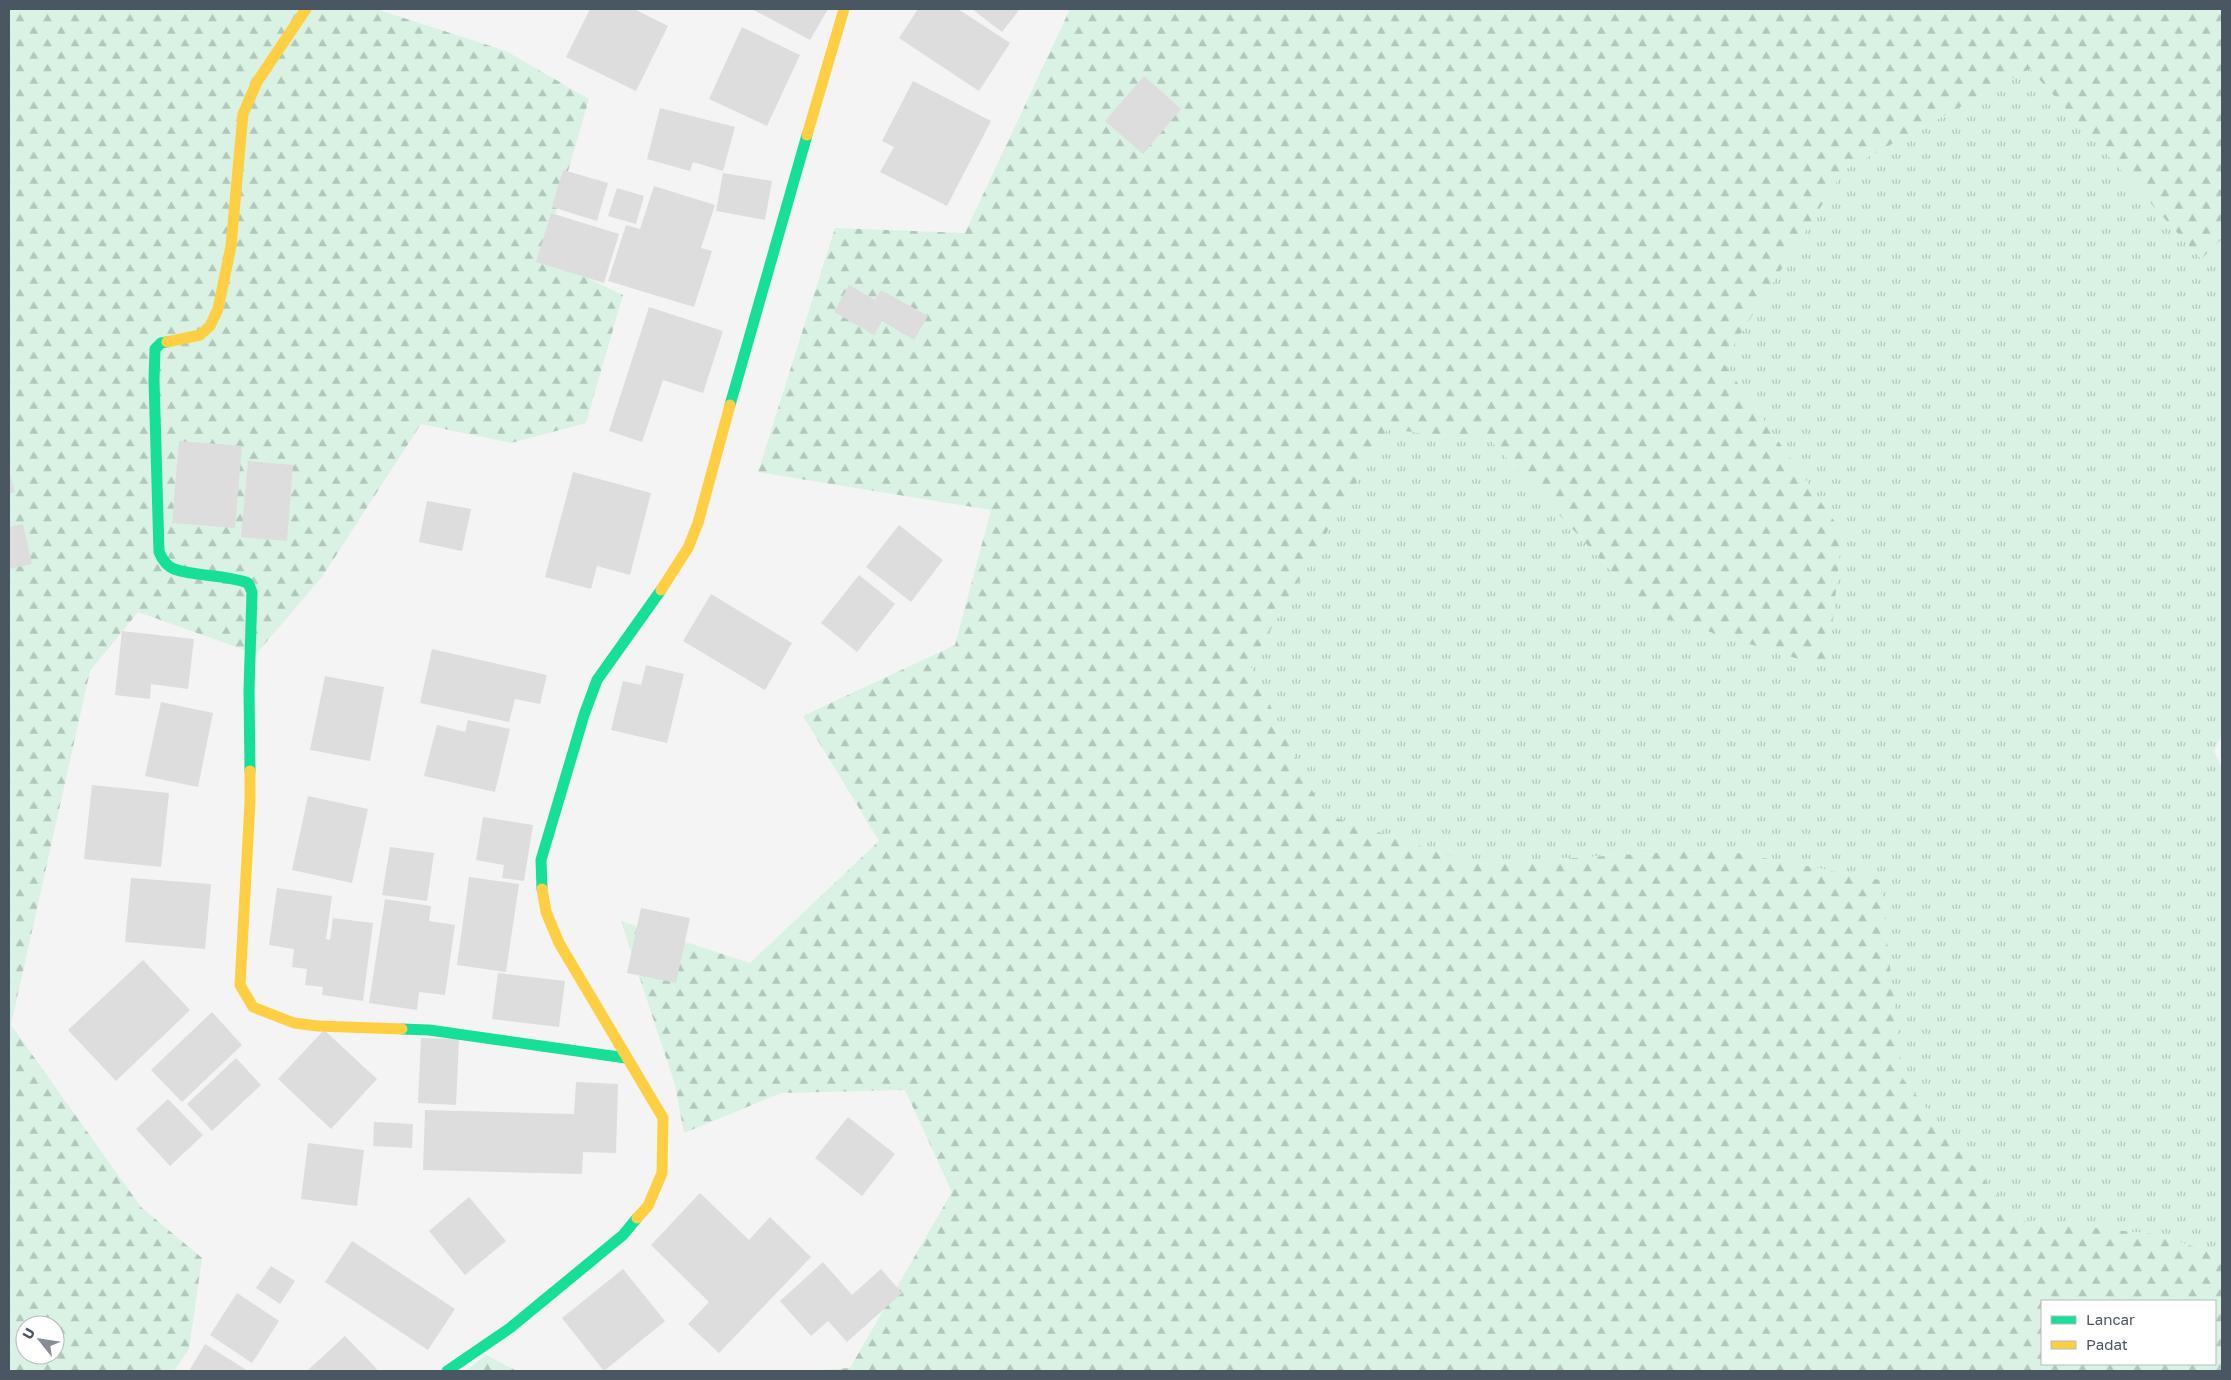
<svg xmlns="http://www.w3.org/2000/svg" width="2231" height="1380" font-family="'Golos Text',sans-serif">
	<defs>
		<pattern id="grass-tufts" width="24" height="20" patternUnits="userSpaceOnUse" patternTransform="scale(1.25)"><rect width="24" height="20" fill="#d9f2e3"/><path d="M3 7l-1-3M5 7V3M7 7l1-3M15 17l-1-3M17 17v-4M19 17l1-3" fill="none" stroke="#b2c7bb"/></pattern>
		<pattern id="forest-firs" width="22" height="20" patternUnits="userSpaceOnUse" patternTransform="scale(1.25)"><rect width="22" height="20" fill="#d9f2e3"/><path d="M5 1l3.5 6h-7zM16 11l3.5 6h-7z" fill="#b2c7bb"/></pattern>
	</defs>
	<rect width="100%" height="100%" fill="#f4f4f4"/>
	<polygon fill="url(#grass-tufts)" points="2030,69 2201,258 2222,239 2222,734 2214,751 2222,769 2222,1255 2153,1234 2017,1220 1902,1079 1880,880 1717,849 1475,864 1324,814 1250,665 1387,429 1491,441 1651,614 1842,532 1723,362 1844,170"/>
	<g fill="url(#forest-firs)" fill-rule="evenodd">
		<path d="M 9,9 L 376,9 L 506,51 L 589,99 L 543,257 L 623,295 L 586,423 L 511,443 L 421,424 L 322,577 L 256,654 L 138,612 L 90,671 L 11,1025 L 141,1207 L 202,1258 L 189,1349 L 174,1371 L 9,1371 ZM 25,1325 L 55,1325 L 55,1355 L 25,1355 Z"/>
		<path d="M 1070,9 L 2222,9 L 2222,239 L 2201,259 L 2030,69 L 1844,170 L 1723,362 L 1842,532 L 1828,668 L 1651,614 L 1491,441 L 1387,429 L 1250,665 L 1324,814 L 1475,864 L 1717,849 L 1880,880 L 1903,1079 L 2017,1220 L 2153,1234 L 2222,1255 L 2222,1371 L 802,1371 L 850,1368 L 952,1192 L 905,1090 L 781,1093 L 684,1133 L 675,1085 L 621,921 L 750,963 L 879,841 L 803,716 L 955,645 L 991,510 L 758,472 L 835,228 L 965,233 ZM 2042,1301 L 2215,1301 L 2215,1364 L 2042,1364 Z"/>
		<polygon points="486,1355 517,1371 465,1371"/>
	</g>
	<g fill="#ddddde">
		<polygon points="590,9 634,9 668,26 636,91 566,57"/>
		<polygon points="752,9 828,9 810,40"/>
		<polygon points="918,9 958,9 1010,43 979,91 899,38"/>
		<polygon points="972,9 1020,9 1002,32"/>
		<polygon points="742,27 800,55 767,126 709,99"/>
		<polygon points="1144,76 1181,109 1143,154 1105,121"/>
		<polygon points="913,81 991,121 947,206 880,172 894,147 882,141"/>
		<polygon points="660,108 735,127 723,171 693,162 690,171 647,159"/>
		<polygon points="563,170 608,183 597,221 552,207"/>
		<polygon points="723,173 772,181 765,220 716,211"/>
		<polygon points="654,186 715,205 701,248 712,251 694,307 608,281 626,225 640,229"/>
		<polygon points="617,188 644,196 636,224 608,216"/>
		<polygon points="551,213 619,234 604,283 536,262"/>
		<polygon points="849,285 875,300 881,290 928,316 914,340 882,321 874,335 834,312"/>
		<polygon points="649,307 723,331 703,393 663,380 642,442 609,431"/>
		<polygon points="179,441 242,446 235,528 172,523"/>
		<polygon points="248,461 293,465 287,541 241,537"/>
		<polygon points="9,471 15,492 9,494"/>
		<polygon points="573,472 651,493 630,575 597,566 591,589 545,577"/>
		<polygon points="427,501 471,509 462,551 419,542"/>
		<polygon points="23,524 32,564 9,569 9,527"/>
		<polygon points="899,525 943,560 911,602 866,567"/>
		<polygon points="859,575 895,604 857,652 821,623"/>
		<polygon points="711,594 792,643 765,690 683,641"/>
		<polygon points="122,631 194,639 188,689 151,684 150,699 115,695"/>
		<polygon points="432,649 547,675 540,704 515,699 509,722 420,703"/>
		<polygon points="646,665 684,674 667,743 611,730 623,681 641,685"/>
		<polygon points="325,676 384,687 370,761 310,750"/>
		<polygon points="161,702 213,713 198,787 145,776"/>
		<polygon points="468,720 510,729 495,792 424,776 437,725 465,732"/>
		<polygon points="92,785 169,793 161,867 84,859"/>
		<polygon points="308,796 368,809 352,883 292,870"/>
		<polygon points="483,817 533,825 524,881 502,878 504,865 476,860"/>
		<polygon points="390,847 434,853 427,901 382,895"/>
		<polygon points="469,877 519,884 506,972 457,965"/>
		<polygon points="131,878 211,884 205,949 125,942"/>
		<polygon points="277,888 332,896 326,939 330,940 333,918 373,923 363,1001 322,995 323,987 305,985 307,969 292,967 294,949 269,945"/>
		<polygon points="385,899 431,906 429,921 455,925 445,995 419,992 417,1010 369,1003"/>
		<polygon points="641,908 690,918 676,983 627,973"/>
		<polygon points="143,960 190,1010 116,1081 68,1030"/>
		<polygon points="498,973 565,981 559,1027 492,1019"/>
		<polygon points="212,1012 242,1045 182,1102 151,1070"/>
		<polygon points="324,1030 377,1079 331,1129 278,1079"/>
		<polygon points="421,1038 459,1039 456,1105 418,1103"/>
		<polygon points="236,1058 261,1085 212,1131 187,1104"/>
		<polygon points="576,1082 618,1084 616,1153 583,1152 582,1174 423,1170 425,1110 574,1114"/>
		<polygon points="168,1099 203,1135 170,1166 136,1129"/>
		<polygon points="848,1117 895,1154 862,1196 815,1158"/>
		<polygon points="374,1122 413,1124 412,1148 373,1146"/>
		<polygon points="308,1143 364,1150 357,1206 301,1199"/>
		<polygon points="700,1193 749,1240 770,1217 811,1257 719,1353 688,1324 709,1302 651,1245"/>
		<polygon points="469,1197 506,1241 465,1275 429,1231"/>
		<polygon points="352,1241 455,1309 428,1350 325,1282"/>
		<polygon points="823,1262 852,1295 881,1269 902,1293 847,1342 828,1321 811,1336 780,1301"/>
		<polygon points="271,1266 295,1281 280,1304 256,1288"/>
		<polygon points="623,1269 665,1321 604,1371 562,1318"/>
		<polygon points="237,1293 279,1321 252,1363 210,1335"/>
		<polygon points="345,1336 377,1369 374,1371 307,1371"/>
		<polygon points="205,1344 248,1371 189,1371"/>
	</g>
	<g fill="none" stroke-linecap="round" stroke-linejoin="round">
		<g stroke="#16e098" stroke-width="11">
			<path d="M 167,342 L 161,343 L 155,349 L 154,380 L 159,552 C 162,559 166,566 174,569 C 196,577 224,574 248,583 L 252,592 L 249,690 L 250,771"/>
			<polyline points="730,405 807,135"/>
			<polyline points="542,889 541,860 584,715 597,680 661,590"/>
			<polyline points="402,1029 429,1030 626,1058"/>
			<polyline points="447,1371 510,1328 623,1235 637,1218"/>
		</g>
		<g stroke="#ffcf43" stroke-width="11">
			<polyline points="807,135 844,9"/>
			<polyline points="167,342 200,335 210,326 218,309 231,246 243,114 257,82 306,9"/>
			<polyline points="661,590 688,548 698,523 730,405"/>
			<polyline points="250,771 250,802 240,985 253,1007 294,1023 318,1026 402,1029"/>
			<polyline points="542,889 546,912 559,943 663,1118 662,1173 648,1206 637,1218"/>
		</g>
	</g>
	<rect width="2231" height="1380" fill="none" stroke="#4a5661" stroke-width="20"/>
	<rect x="2041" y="1300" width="175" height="65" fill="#ffffff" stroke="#b7bbc0"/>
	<rect x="2051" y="1316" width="25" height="8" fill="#16e098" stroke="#b7bbc0"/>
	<text x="2086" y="1325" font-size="15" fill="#4a5661">Lancar</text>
	<rect x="2051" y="1341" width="25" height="8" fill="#ffcf43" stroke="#b7bbc0"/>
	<text x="2086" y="1350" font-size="15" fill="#4a5661">Padat</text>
	<g transform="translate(40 1340) rotate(300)"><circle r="24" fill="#ffffff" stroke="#b7bbc0"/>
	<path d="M0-4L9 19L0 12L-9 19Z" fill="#868d94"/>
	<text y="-8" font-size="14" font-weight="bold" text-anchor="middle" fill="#4a5661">U</text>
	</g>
</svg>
